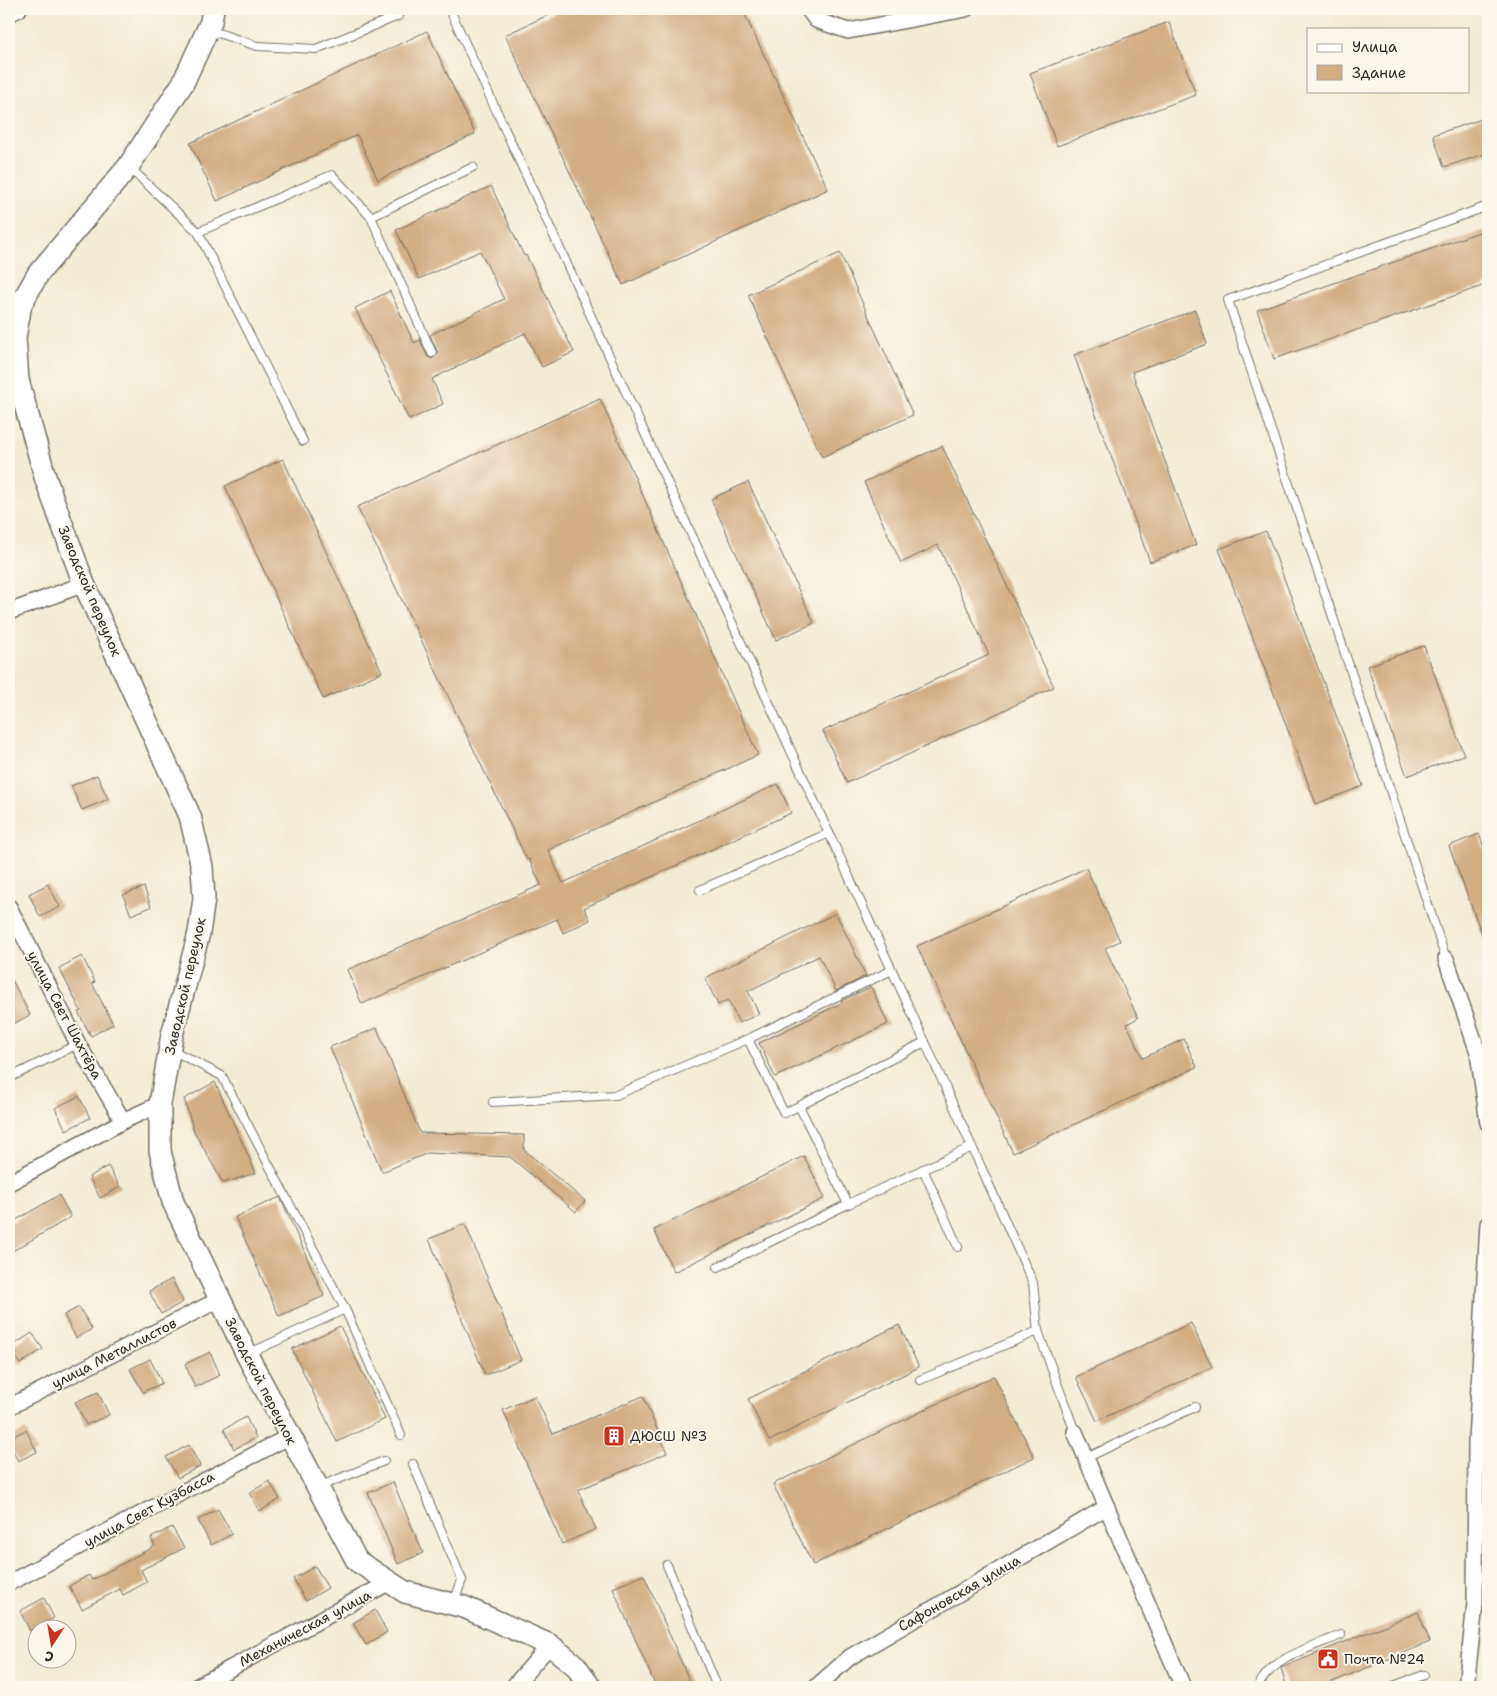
<svg xmlns="http://www.w3.org/2000/svg" width="1497" height="1696" font-family="'Shantell Sans',sans-serif">
	<rect width="100%" height="100%" fill="#fbf7ec"/>
	<filter id="ink" filterUnits="userSpaceOnUse"><feTurbulence type="fractalNoise" baseFrequency=".02" numOctaves="2"/><feDisplacementMap in="SourceGraphic" scale="10" xChannelSelector="R" yChannelSelector="G"/><feConvolveMatrix kernelMatrix="1 2 1 2 8 2 1 2 1" color-interpolation-filters="sRGB"/></filter>
	<filter id="wash" filterUnits="userSpaceOnUse"><feTurbulence type="fractalNoise" baseFrequency=".0096" numOctaves="4" result="noise"/><feDisplacementMap in="SourceGraphic" scale="20" xChannelSelector="R" yChannelSelector="G"/><feGaussianBlur stdDeviation="1.12" result="paint"/><feColorMatrix in="noise" values="0 0 0 0 0 0 0 0 0 0 0 0 0 0 0 0 0 1.4 0 .05"/><feComposite in="paint" operator="in"/></filter>
	<g filter="url(#wash)">
		<rect width="100%" height="100%" fill="#f3ecd5"/>
		<g id="blocks">
			<g fill="#d1ad83">
				<polygon points="561,9 742,9 828,189 623,285 505,35"/>
				<polygon points="1169,22 1196,95 1057,146 1030,73"/>
				<polygon points="427,31 475,134 378,180 357,135 217,201 190,143"/>
				<polygon points="1488,117 1488,153 1444,167 1433,135"/>
				<polygon points="491,186 524,256 526,255 574,352 542,367 525,333 432,379 443,404 409,420 355,308 390,291 414,343 420,340 427,356 432,359 438,353 430,335 504,299 480,251 419,279 396,230"/>
				<polygon points="1488,229 1488,284 1274,359 1257,310"/>
				<polygon points="840,253 913,415 822,457 748,295"/>
				<polygon points="1195,310 1207,344 1132,372 1196,545 1150,562 1074,355"/>
				<polygon points="600,399 758,755 548,850 563,883 778,784 791,813 584,908 590,920 563,933 557,919 362,1004 347,970 541,885 529,859 527,860 357,507"/>
				<polygon points="942,446 1054,687 847,783 823,731 989,655 938,545 901,563 864,482"/>
				<polygon points="283,459 382,672 323,699 225,486"/>
				<polygon points="748,482 814,623 776,640 711,499"/>
				<polygon points="1266,531 1363,786 1316,804 1219,549"/>
				<polygon points="1424,646 1464,755 1407,776 1367,666"/>
				<polygon points="97,775 108,799 82,810 71,786"/>
				<polygon points="1479,834 1488,859 1487,948 1449,846"/>
				<polygon points="1086,868 1120,941 1105,948 1138,1018 1127,1024 1143,1058 1184,1039 1197,1067 1013,1153 917,946"/>
				<polygon points="48,884 60,907 40,917 29,894"/>
				<polygon points="144,887 151,907 131,915 123,895"/>
				<polygon points="836,913 866,976 836,991 819,956 748,991 759,1014 739,1023 728,1000 718,1005 705,978"/>
				<polygon points="82,956 95,982 92,983 113,1024 91,1036 78,1012 81,1011 59,968"/>
				<polygon points="9,974 30,1015 9,1026"/>
				<polygon points="871,987 888,1024 775,1077 759,1043 842,1003 841,1001"/>
				<polygon points="377,1028 420,1133 524,1135 524,1150 585,1201 576,1212 510,1157 428,1153 382,1172 330,1047"/>
				<polygon points="215,1082 256,1173 223,1183 194,1131 184,1099"/>
				<polygon points="79,1096 90,1118 66,1130 55,1108"/>
				<polygon points="804,1156 825,1198 674,1272 654,1230"/>
				<polygon points="108,1166 120,1187 100,1198 89,1177"/>
				<polygon points="59,1195 71,1217 9,1253 9,1224"/>
				<polygon points="280,1197 324,1296 279,1316 235,1217"/>
				<polygon points="465,1224 521,1360 485,1375 429,1239"/>
				<polygon points="172,1279 183,1302 161,1314 149,1291"/>
				<polygon points="79,1307 92,1329 76,1338 64,1315"/>
				<polygon points="1191,1323 1212,1367 1097,1421 1076,1377"/>
				<polygon points="899,1325 919,1367 769,1441 748,1399"/>
				<polygon points="340,1326 385,1419 337,1442 292,1349"/>
				<polygon points="32,1333 43,1349 20,1364 9,1348"/>
				<polygon points="210,1352 220,1375 195,1387 185,1364"/>
				<polygon points="150,1359 162,1383 143,1392 130,1369"/>
				<polygon points="994,1376 1034,1457 813,1565 773,1484"/>
				<polygon points="98,1392 109,1415 86,1425 75,1402"/>
				<polygon points="535,1396 553,1434 643,1396 667,1453 578,1490 596,1529 562,1544 503,1410"/>
				<polygon points="246,1417 256,1438 234,1449 224,1429"/>
				<polygon points="26,1430 37,1452 18,1461 9,1443 9,1438"/>
				<polygon points="189,1445 200,1466 178,1478 166,1457"/>
				<polygon points="269,1481 280,1499 260,1511 249,1493"/>
				<polygon points="393,1482 423,1553 398,1564 368,1493"/>
				<polygon points="218,1509 232,1534 211,1545 198,1520"/>
				<polygon points="172,1527 184,1548 141,1570 147,1582 123,1595 120,1589 82,1609 69,1586 89,1575 92,1580 155,1546 151,1538"/>
				<polygon points="315,1566 328,1588 306,1601 293,1579"/>
				<polygon points="644,1575 692,1687 656,1687 613,1588"/>
				<polygon points="44,1598 54,1618 30,1631 20,1611"/>
				<polygon points="375,1610 387,1632 366,1645 353,1623"/>
				<polygon points="1418,1612 1430,1642 1320,1687 1287,1687 1281,1668"/>
			</g>
		</g>
	</g>
	<g filter="url(#ink)">
		<use href="#blocks" fill-opacity="0" stroke="#716f66" stroke-width="1"/>
		<g fill="none" stroke-linecap="round" stroke-linejoin="round">
			<g stroke="#716f66" stroke-width="10">
				<g id="lane">
					<polyline points="450,10 925,1042 1033,1283 1038,1331 1075,1432"/>
					<polyline points="209,30 257,46 316,49 398,16"/>
					<polyline points="130,168 198,232 303,441"/>
					<polyline points="371,217 473,167"/>
					<polyline points="198,232 332,175 371,217 432,353"/>
					<polyline points="700,890 829,833"/>
					<polyline points="1446,959 1228,300 1488,206"/>
					<polyline points="172,1050 222,1076 345,1309 401,1435"/>
					<polyline points="9,1078 78,1044"/>
					<polyline points="493,1102 616,1095 748,1039"/>
					<polyline points="799,1106 784,1113 748,1039 892,970"/>
					<polyline points="923,1169 958,1247"/>
					<polyline points="848,1204 972,1147"/>
					<polyline points="718,1267 848,1204 799,1106 925,1042"/>
					<polyline points="248,1354 345,1309"/>
					<polyline points="920,1380 1038,1331"/>
					<polyline points="1086,1458 1195,1407"/>
					<polyline points="413,1464 462,1580 454,1602"/>
					<polyline points="318,1487 384,1461"/>
					<polyline points="667,1565 717,1687"/>
					<path d="M 1258,1687 C 1271,1657 1313,1647 1341,1635"/>
					<polyline points="1390,1687 1424,1675"/>
				</g>
			</g>
			<g stroke="#716f66" stroke-width="18">
				<g id="street">
					<polyline points="808,9 816,20 848,31 966,9"/>
					<polyline points="9,14 19,9"/>
					<polyline points="9,612 84,584"/>
					<polyline points="9,907 78,1044 123,1121"/>
					<polyline points="1446,959 1478,1052 1488,1123"/>
					<polyline points="9,1183 123,1121 160,1104"/>
					<polyline points="9,1407 220,1299"/>
					<polyline points="1075,1432 1183,1687"/>
					<polyline points="9,1583 290,1436"/>
					<polyline points="196,1687 388,1583"/>
					<polyline points="513,1687 550,1645"/>
					<polyline points="816,1687 850,1657 1107,1507"/>
					<polyline points="1466,1687 1475,1604 1476,1441 1488,1224"/>
				</g>
			</g>
			<g stroke="#716f66" stroke-width="24">
				<polyline id="secondary" points="213,9 211,22 183,83 128,167 38,274 21,304 15,338 18,380 46,480 84,584 190,816 202,867 204,899 199,933 172,1035 160,1104 160,1151 173,1202 220,1299 247,1355 357,1561 405,1592 464,1607 550,1645 576,1666 590,1687"/>
			</g>
			<use href="#lane" stroke="#fff" stroke-width="8"/>
			<use href="#street" stroke="#fff" stroke-width="15"/>
			<use href="#secondary" stroke="#fff" stroke-width="21"/>
		</g>
	</g>
	<defs>
		<g id="building-square" transform="scale(1.125)"><rect x="-9" y="-9" width="18" height="18" rx="4" fill="#c8321e" stroke="#fbf7ec"/><path d="M-4-6H4V6H1V3H-1V6H-4ZM-2.5-4.3h1.7v1.8h-1.7ZM.8-4.3h1.7v1.8H.8ZM-2.5-1h1.7V.8h-1.7ZM.8-1h1.7V.8H.8Z" fill="#fff"/></g>
		<g id="civic-square" transform="scale(1.125)"><rect x="-9" y="-9" width="18" height="18" rx="4" fill="#c8321e" stroke="#fbf7ec"/><path d="M-.6-6.5H3V-4.5H.6V-3L4-1V1h2V6H-6V1h2V-1L-.6-3ZM-1.2 2.5V6h2.4V2.5Z" fill="#fff"/></g>
	</defs>
	<g fill-rule="evenodd">
		<use href="#building-square" x="614" y="1436"/>
		<use href="#civic-square" x="1328" y="1659"/>
	</g>
	<g text-anchor="middle" stroke-width="4" stroke-linejoin="round" paint-order="stroke">
		<g font-size="14" fill="#2b2b2b" stroke="#fbf7ec">
			<text transform="translate(90 591) rotate(67)" y="5">Заводской переулок</text>
			<text transform="translate(185 986) rotate(-77)" y="5">Заводской переулок</text>
			<text transform="translate(65 1015) rotate(62)" y="5">улица Свет Шахтёра</text>
			<text transform="translate(114 1353) rotate(-27)" y="5">улица Металлистов</text>
			<text transform="translate(261 1381) rotate(63)" y="5">Заводской переулок</text>
			<text transform="translate(149 1509) rotate(-28)" y="5">улица Свет Кузбасса</text>
			<text transform="translate(959 1593) rotate(-30)" y="5">Сафоновская улица</text>
			<text transform="translate(305 1628) rotate(-28)" y="5">Механическая улица</text>
		</g>
		<g font-size="14" fill="#2b2b2b" stroke="#fbf7ec" text-anchor="start">
			<text x="630" y="1441">ДЮСШ №3</text>
			<text x="1344" y="1664">Почта №24</text>
		</g>
	</g>
	<rect width="1497" height="1696" fill="none" stroke="#fbf7ec" stroke-width="30"/>
	<rect x="1307" y="28" width="162" height="65" fill="#fbf7ec" stroke="#a8a59f"/>
	<rect x="1317" y="44" width="25" height="8" fill="#ffffff" stroke="#a8a59f"/>
	<text x="1352" y="52" font-size="15" fill="#2b2b2b">Улица</text>
	<rect x="1317" y="65" width="25" height="15" fill="#d1ad83" stroke="#a8a59f"/>
	<text x="1352" y="78" font-size="15" fill="#2b2b2b">Здание</text>
	<g transform="translate(52 1644) rotate(192)"><circle r="24" fill="#fbf7ec" stroke="#a8a59f"/>
	<path d="M0-4L9 19L0 12L-9 19Z" fill="#c8321e"/>
	<text y="-8" font-size="14" font-weight="bold" text-anchor="middle" fill="#2b2b2b">С</text>
	</g>
</svg>
